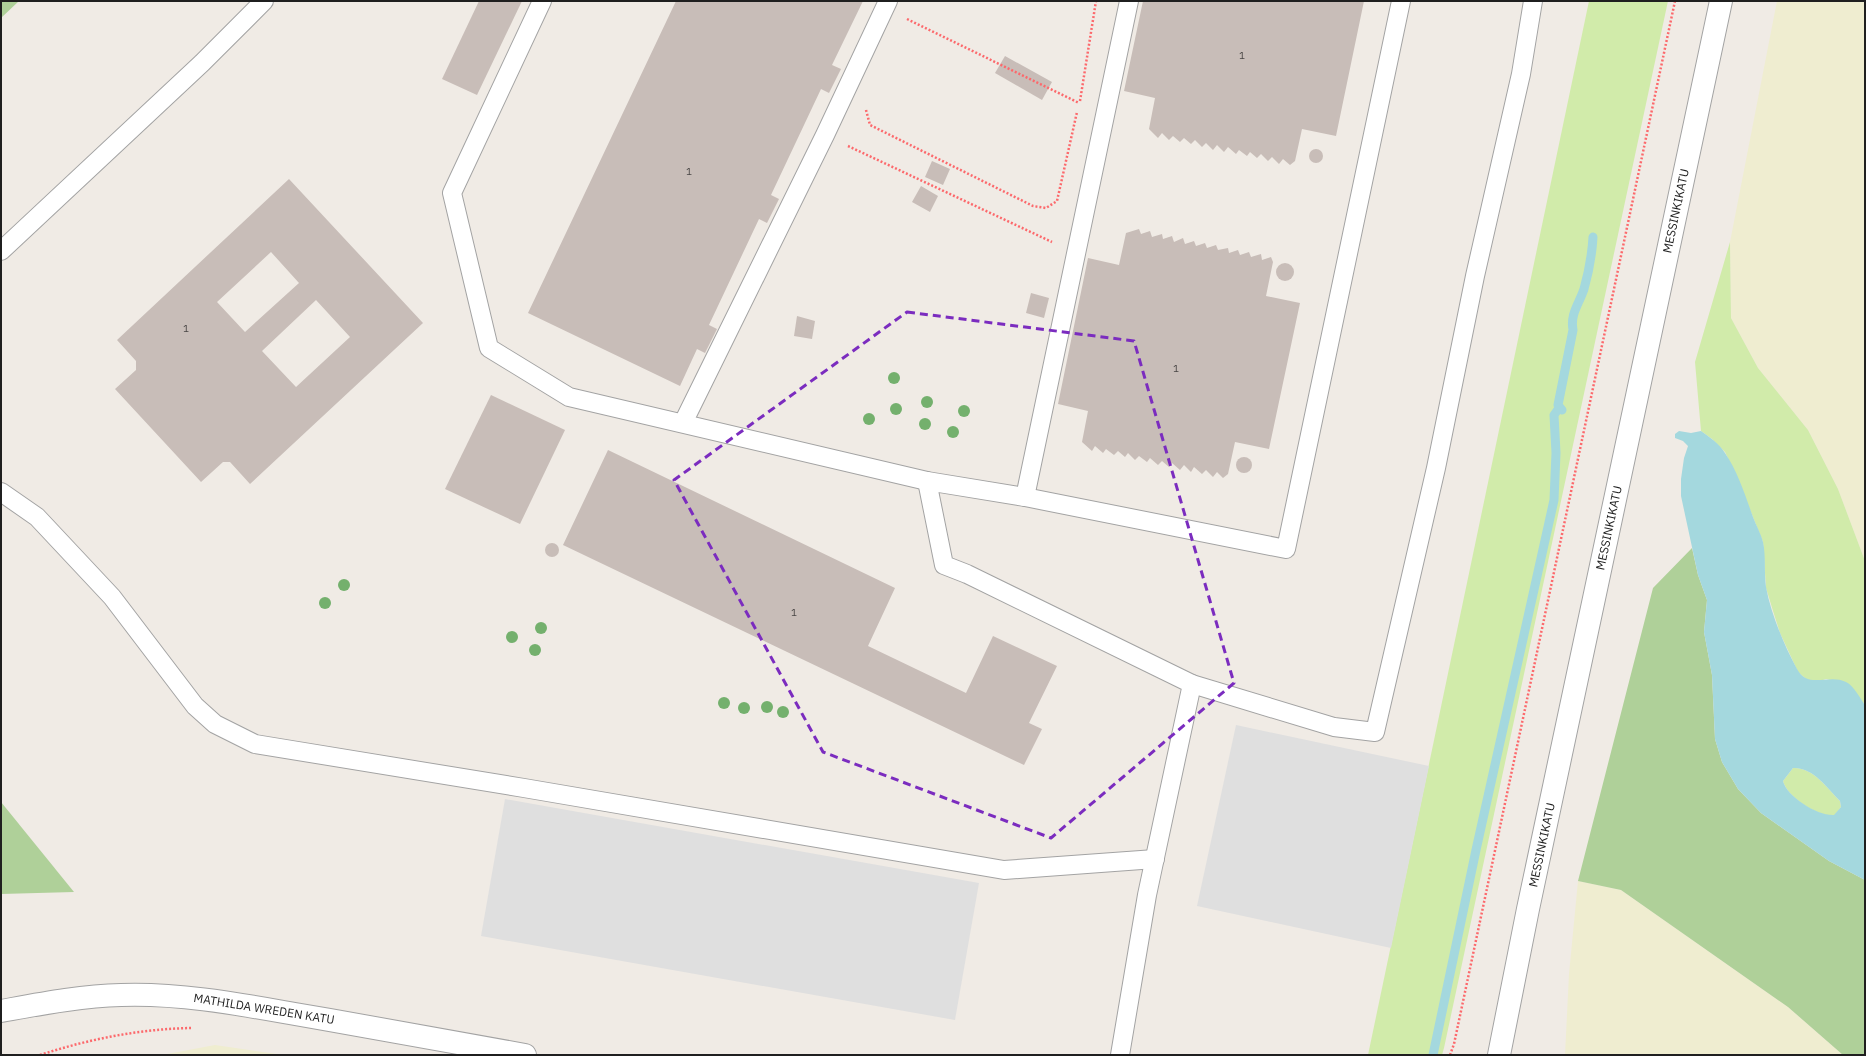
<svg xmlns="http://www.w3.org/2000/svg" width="1866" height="1056" font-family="'IBM Plex Sans',sans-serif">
	<rect width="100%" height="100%" fill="#f0ebe5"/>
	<g fill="#efedd0">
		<polygon points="1777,1 1865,1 1865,561 1838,489 1808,430 1758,368 1731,318 1730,242"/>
		<polygon points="1578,881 1621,890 1788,1007 1843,1055 1565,1055 1569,974"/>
		<polygon points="215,1045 284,1055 162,1055"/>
	</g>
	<g fill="#d1ebaa">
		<polygon points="1589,1 1668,1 1444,1048 1442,1055 1368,1055"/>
		<polygon points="1730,242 1731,318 1758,368 1808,430 1838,489 1865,561 1865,705 1849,685 1826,679 1817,682 1812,681 1806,679 1798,672 1780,633 1773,611 1766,588 1763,542 1736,475 1725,452 1712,439 1701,431 1695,362"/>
		<path d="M 1793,768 C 1813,767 1827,788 1840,801 L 1841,807 L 1834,816 C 1817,816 1787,797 1783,781 Z"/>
	</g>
	<g fill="#afd099">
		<polygon points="1,1 19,1 1,18"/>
		<polygon points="1692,548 1698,575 1707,600 1704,632 1712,675 1715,739 1722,762 1738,789 1761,813 1829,861 1865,880 1865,1055 1843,1055 1788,1007 1621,890 1578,881 1653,588"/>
		<polygon points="1,802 74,892 1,894"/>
	</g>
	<g fill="#dfdfdf">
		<polygon points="1236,725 1429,766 1391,948 1197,906"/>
		<polygon points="505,799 979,883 955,1020 481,936"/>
	</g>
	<path fill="#a4d8de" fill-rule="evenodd" d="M 1679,431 L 1691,433 L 1701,431 C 1709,437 1719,443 1725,453 C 1738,472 1745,495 1753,517 C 1756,525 1761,534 1763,542 C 1766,556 1764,572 1766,587 C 1771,614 1784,645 1797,669 C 1808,690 1829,673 1846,682 C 1854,686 1860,698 1865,705 L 1865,880 L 1829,861 L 1761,813 L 1738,789 L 1722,762 L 1715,739 L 1712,675 L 1704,632 L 1707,600 L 1698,575 L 1681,496 L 1681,479 L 1684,458 L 1688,446 L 1683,441 L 1675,438 L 1675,434 ZM 1793,768 C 1813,767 1827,788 1840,801 L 1841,807 L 1834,815 C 1818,816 1787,797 1783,781 Z"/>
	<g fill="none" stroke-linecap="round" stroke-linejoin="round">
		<g stroke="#a4d8de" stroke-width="9">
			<path d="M 1562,410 L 1558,405 L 1573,330 C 1570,314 1579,304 1584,289 C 1589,271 1592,255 1593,237"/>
			<polyline points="1433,1055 1476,850 1554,500 1556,453 1554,415 1559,408"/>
		</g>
	</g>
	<g fill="#c8bdb8" fill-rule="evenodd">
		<polygon points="479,1 522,1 477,95 442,79"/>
		<polygon points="676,1 863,1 832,65 841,69 829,93 821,89 771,195 779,199 767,223 759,219 709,325 717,329 705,353 697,349 680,386 528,313"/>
		<polygon points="1143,1 1364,1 1336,136 1302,129 1295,161 1290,165 1283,159 1279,164 1272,157 1268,161 1261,154 1257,158 1250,152 1247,156 1239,150 1236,154 1228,147 1224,152 1217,145 1213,150 1206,143 1202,147 1195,140 1191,144 1184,138 1180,142 1173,136 1169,140 1162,133 1158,138 1149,129 1155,98 1124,91"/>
		<polygon points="1005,56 1052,82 1042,100 995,73"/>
		<circle cx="1316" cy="156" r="7"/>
		<polygon points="932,161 950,169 943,185 925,177"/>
		<path d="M 289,179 L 423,323 L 250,484 L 230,462 L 223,462 L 201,482 L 115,389 L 136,370 L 136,361 L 117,340 ZM 271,252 L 299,283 L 245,332 L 217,302 ZM 316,300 L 350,337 L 296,387 L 262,351 Z"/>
		<polygon points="921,186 938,196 930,212 912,202"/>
		<polygon points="1139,229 1141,234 1150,231 1152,237 1162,234 1163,239 1172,236 1174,242 1183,238 1185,244 1194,241 1196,246 1205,243 1207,248 1216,245 1218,250 1228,248 1229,253 1238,250 1240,255 1249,252 1251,257 1261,254 1262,260 1271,257 1273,262 1266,296 1300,303 1269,449 1235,442 1228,474 1223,478 1217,472 1213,477 1206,470 1202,474 1194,467 1191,472 1184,465 1180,470 1172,463 1169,467 1162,461 1158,465 1150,458 1147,462 1139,456 1135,460 1128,453 1125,457 1118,451 1114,455 1106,449 1103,453 1095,446 1092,451 1082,442 1088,411 1058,404 1088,258 1119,265 1126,233"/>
		<circle cx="1285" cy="272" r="9"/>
		<polygon points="1031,293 1049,298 1044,318 1026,313"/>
		<polygon points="797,316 815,321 812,339 794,336"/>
		<polygon points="491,395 565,430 520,524 445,489"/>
		<polygon points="608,450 895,588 868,646 966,693 993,636 1057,666 1029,723 1042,729 1024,765 563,545"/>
		<circle cx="1244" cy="465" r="8"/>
		<circle cx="552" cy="550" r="7"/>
	</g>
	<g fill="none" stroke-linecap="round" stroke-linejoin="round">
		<g stroke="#a3a3a3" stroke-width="20">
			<g id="service">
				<polyline points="542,1 452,193 489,348 569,397 927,481"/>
				<polyline points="1,251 202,63 264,1"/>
				<polyline points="683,423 825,135 888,1"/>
				<polyline points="1,492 37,517 112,597 195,706 215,724 255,744 524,788 1004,870 1155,859"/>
				<polyline points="1025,497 1129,1"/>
				<polyline points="1192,684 1334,727 1375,732 1436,468 1475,276 1521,74 1533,1"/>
				<polyline points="1120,1055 1147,895 1192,684 967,574 944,565 927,481 1025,497 1286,549 1401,1"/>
			</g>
		</g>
		<g stroke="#a3a3a3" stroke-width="24">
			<path id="minor" d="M 1,1011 C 40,1004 81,996 121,995 C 180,993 238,1004 295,1014 C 372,1027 449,1041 525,1055"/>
		</g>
		<g stroke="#a3a3a3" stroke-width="24">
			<polyline id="tertiary" points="1499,1055 1528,909 1721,1"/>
		</g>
		<g stroke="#fc696c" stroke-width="2.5" stroke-dasharray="2 2" stroke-linecap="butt">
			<polyline points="907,19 1079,103"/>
			<polyline points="1080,101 1096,1"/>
			<polyline points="866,110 870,125 1033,206 1046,208 1057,201 1077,112"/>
			<polyline points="848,146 1052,242"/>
			<path d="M 40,1055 C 89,1039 140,1029 191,1028"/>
			<polyline points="1450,1055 1454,1044 1675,1"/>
		</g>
		<use href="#service" stroke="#fff" stroke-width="18"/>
		<use href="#minor" stroke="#fff" stroke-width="22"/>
		<use href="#tertiary" stroke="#fff" stroke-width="22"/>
	</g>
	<g fill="#74b06d">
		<circle cx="894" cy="378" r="6"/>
		<circle cx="927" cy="402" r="6"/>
		<circle cx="896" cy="409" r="6"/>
		<circle cx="964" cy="411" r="6"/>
		<circle cx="869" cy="419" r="6"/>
		<circle cx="925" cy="424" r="6"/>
		<circle cx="953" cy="432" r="6"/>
		<circle cx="344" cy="585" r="6"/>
		<circle cx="325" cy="603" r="6"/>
		<circle cx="541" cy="628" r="6"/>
		<circle cx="512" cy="637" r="6"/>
		<circle cx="535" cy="650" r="6"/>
		<circle cx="724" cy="703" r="6"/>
		<circle cx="767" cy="707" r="6"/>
		<circle cx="744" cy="708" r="6"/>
		<circle cx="783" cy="712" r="6"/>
	</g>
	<path fill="none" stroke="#7b2cbf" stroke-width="3" stroke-dasharray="8 5" stroke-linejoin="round" d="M 907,312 L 1134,341 L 1234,683 L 1051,838 L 823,752 L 674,480 Z"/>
	<g text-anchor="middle" stroke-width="4" stroke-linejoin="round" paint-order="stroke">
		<g font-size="10" fill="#494645">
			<text x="1242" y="59">1</text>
			<text x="689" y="175">1</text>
			<text x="186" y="332">1</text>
			<text x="1176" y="372">1</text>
			<text x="794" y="616">1</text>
		</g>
		<g font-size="12" fill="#1f1f1f" stroke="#fff">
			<text transform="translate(1676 211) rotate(-78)" y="4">MESSINKIKATU</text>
			<text transform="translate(1609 528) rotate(-78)" y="4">MESSINKIKATU</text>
			<text transform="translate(1542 845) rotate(-78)" y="4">MESSINKIKATU</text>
			<text transform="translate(264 1009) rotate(9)" y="4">MATHILDA WREDEN KATU</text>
		</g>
	</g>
	<rect width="1866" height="1056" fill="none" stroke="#1f1f1f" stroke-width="4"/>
</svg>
